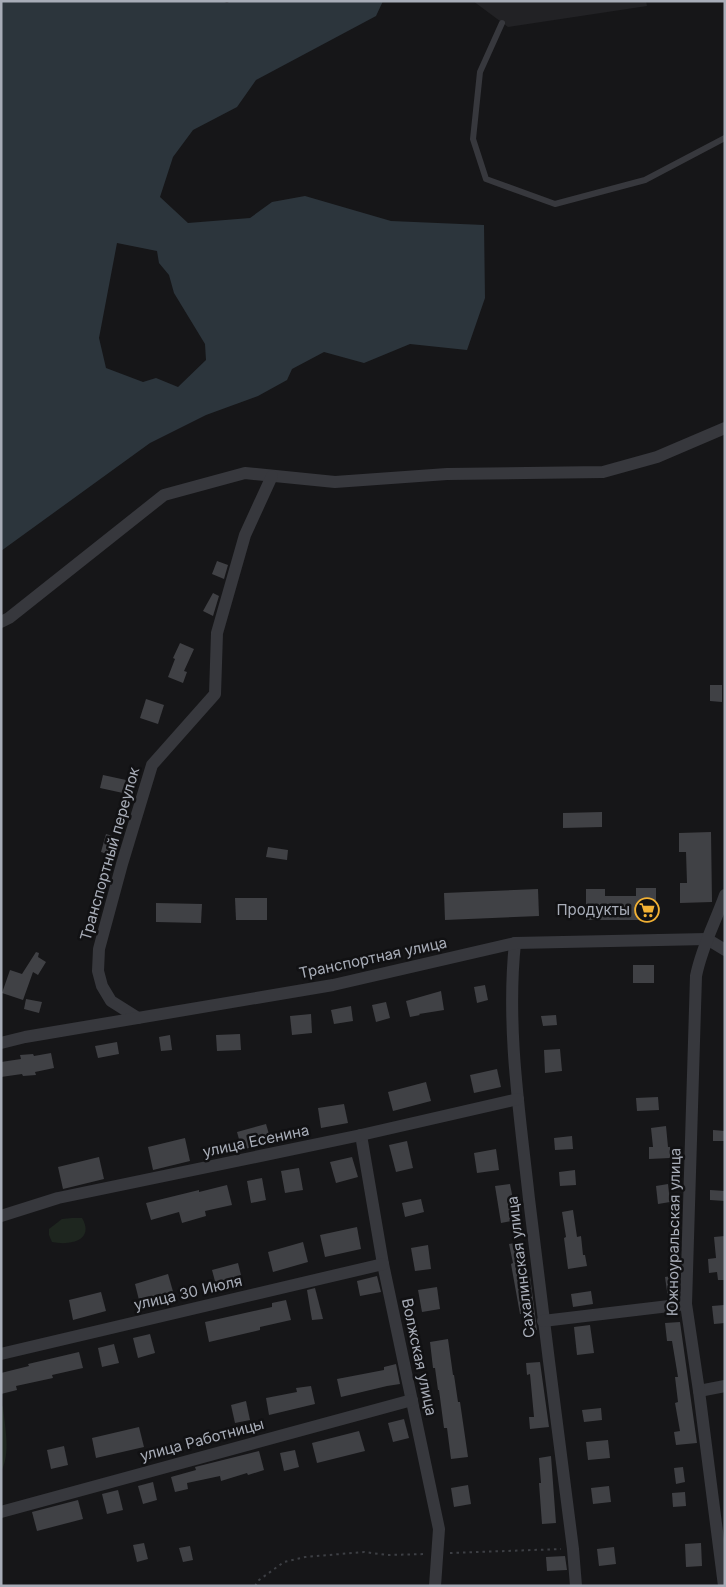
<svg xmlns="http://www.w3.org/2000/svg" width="726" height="1587" font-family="Inter,sans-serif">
	<rect width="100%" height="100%" fill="#161618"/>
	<polygon fill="#222225" points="473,1 646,1 647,6 508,27"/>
	<g fill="#1e261f">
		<path d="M 72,1218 L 82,1218 C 95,1240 70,1246 52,1242 L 49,1235 L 49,1229 L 62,1219 Z"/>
		<path d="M 1,1404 L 3,1407 C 5,1428 11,1453 1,1472 Z"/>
	</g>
	<path fill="#2c353c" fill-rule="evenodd" d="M 1,1 L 222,1 L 227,3 L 231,1 L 383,1 L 376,16 L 256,80 L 237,107 L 193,130 L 173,157 L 160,197 L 188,223 L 250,218 L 272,202 L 305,196 L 391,221 L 484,225 L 485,298 L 467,350 L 410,344 L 364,363 L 324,352 L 292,369 L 287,380 L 258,396 L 206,415 L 150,443 L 1,551 ZM 117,243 L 157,251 L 159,263 L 169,275 L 174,293 L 205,344 L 206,360 L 178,387 L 156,378 L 143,382 L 106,368 L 99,338 Z"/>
	<g fill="#404145">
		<polygon points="217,561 228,565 224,579 212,574"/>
		<polygon points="213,593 219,596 213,616 203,611"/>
		<polygon points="180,643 194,649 184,671 187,672 183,683 168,677 175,659 173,658"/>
		<polygon points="710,685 722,685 722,702 710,701"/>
		<polygon points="146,699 164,705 158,724 140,718"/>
		<polygon points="103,775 126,780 123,793 100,788"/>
		<polygon points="602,812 602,827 563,828 563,813"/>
		<polygon points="711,832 712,902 680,903 680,883 687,883 686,852 679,852 679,833"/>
		<polygon points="106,834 119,838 113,856 101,852"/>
		<polygon points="268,847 288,850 287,860 266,857"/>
		<polygon points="636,888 656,888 656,920 586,920 586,889 605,889 605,896 636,896"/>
		<polygon points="538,889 539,916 445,920 444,893"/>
		<polygon points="235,898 267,898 267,920 236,920"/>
		<polygon points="156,903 202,904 201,923 156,922"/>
		<polygon points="36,952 39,953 38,957 46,962 38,975 33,972 23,1000 2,993 10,970 22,974"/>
		<rect x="633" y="965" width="21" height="18"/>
		<polygon points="485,985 488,1000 477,1003 474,987"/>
		<polygon points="441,991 444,1010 419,1014 420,1015 410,1017 406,1001"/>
		<polygon points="26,999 42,1002 39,1013 24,1009"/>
		<polygon points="386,1002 390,1018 376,1022 372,1005"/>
		<polygon points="351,1006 353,1021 334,1024 331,1010"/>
		<polygon points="311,1014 312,1033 292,1035 290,1016"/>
		<polygon points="556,1015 557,1025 543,1026 541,1016"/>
		<polygon points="240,1034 241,1050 217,1051 216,1035"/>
		<polygon points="170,1035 172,1050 161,1051 159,1037"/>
		<polygon points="117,1042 119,1054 98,1058 95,1046"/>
		<polygon points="560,1049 562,1071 545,1073 544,1050"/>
		<polygon points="51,1053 54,1068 35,1072 36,1075 23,1076 22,1074 1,1077 1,1062 21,1059 20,1055 33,1054 34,1056"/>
		<polygon points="497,1069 501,1087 474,1093 470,1075"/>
		<polygon points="426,1082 431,1101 393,1111 388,1092"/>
		<polygon points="658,1097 659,1110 637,1111 636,1098"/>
		<polygon points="344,1104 348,1123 321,1128 318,1108"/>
		<polygon points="266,1124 271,1141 242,1150 237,1132"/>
		<polygon points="666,1126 668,1147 670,1147 670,1158 649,1159 649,1147 653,1147 651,1128"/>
		<polygon points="713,1130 725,1131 725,1141 713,1141"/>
		<polygon points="572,1136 573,1149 555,1150 554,1138"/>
		<polygon points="185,1138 190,1161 153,1170 148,1147"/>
		<polygon points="407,1141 413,1168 396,1172 389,1145"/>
		<polygon points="496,1149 499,1170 477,1173 474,1153"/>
		<polygon points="99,1157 104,1179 63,1189 58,1167"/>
		<polygon points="352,1157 358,1177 336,1183 330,1162"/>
		<polygon points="299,1168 303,1190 285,1193 281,1171"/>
		<polygon points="575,1170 576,1185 560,1186 559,1172"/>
		<polygon points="262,1178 266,1200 251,1203 247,1181"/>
		<polygon points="510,1184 517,1220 501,1223 495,1186"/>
		<polygon points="668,1184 670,1202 658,1204 656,1186"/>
		<polygon points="227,1185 232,1205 205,1211 206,1216 182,1223 179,1212 151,1220 146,1203 199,1190 199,1192"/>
		<polygon points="710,1190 725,1191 725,1201 710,1200"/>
		<polygon points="421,1199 424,1212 405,1217 402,1203"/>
		<polygon points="573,1210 577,1237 581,1236 583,1255 585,1255 587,1266 568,1269 564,1238 566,1237 562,1212"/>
		<polygon points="357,1227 361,1249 325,1257 320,1235"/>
		<polygon points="725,1236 725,1280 718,1280 717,1272 709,1273 708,1259 716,1258 714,1237"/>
		<polygon points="303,1242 308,1262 273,1272 268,1252"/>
		<polygon points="521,1242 527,1276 530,1276 537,1330 524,1331 522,1314 520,1314 511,1264 513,1263 509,1244"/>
		<polygon points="428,1245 431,1269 415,1271 411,1248"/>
		<polygon points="238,1263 242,1279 216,1285 212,1270"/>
		<polygon points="168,1274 174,1295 140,1304 135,1284"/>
		<polygon points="678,1275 678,1297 668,1298 665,1277"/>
		<polygon points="377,1276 381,1292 360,1296 357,1281"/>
		<polygon points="437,1287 440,1309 422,1312 418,1290"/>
		<polygon points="315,1288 323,1319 312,1320 307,1290"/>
		<polygon points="591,1291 593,1304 573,1307 571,1294"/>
		<polygon points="101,1292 106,1311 73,1320 69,1300"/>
		<polygon points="286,1300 291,1320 260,1327 260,1330 209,1342 205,1322 272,1307 272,1303"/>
		<polygon points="724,1305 725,1323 714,1324 712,1306"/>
		<polygon points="680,1322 697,1443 676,1445 674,1432 680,1431 675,1403 678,1402 675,1377 678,1377 672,1341 667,1341 665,1323"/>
		<polygon points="590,1325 594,1353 577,1355 574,1327"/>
		<polygon points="150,1334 155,1353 138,1358 133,1338"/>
		<polygon points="448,1339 453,1375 454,1375 458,1402 460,1402 468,1457 451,1459 447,1428 444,1428 439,1390 438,1390 435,1368 433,1368 430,1342"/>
		<polygon points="114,1344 119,1363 102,1367 98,1348"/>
		<polygon points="79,1352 83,1368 52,1375 53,1378 16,1386 17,1390 1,1394 1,1373 29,1366 28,1364"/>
		<polygon points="540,1362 549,1427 530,1429 529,1417 534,1417 530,1374 527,1375 526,1363"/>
		<polygon points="396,1364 400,1384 387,1386 341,1397 337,1379 384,1370 384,1367"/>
		<polygon points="311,1386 315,1404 269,1415 266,1398 297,1392 296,1388"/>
		<polygon points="246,1401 250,1420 235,1423 231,1405"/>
		<polygon points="601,1408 602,1420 584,1422 582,1410"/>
		<polygon points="404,1419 409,1438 393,1442 388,1423"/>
		<polygon points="139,1427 144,1447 96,1458 92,1438"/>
		<polygon points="359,1431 365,1451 317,1463 312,1443"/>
		<polygon points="608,1440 610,1458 588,1460 586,1442"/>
		<polygon points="64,1446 68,1465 51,1469 47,1450"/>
		<polygon points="295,1450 299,1467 284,1471 280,1453"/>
		<polygon points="259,1451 264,1470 248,1475 247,1473 221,1481 220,1476 187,1483 188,1489 175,1492 171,1477 196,1470 195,1467"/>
		<polygon points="551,1456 556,1523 542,1524 539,1483 541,1483 539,1458"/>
		<polygon points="683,1467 685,1482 676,1484 674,1468"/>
		<polygon points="153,1482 157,1500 143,1504 138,1486"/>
		<polygon points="468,1485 471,1504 454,1507 451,1488"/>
		<polygon points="609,1486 611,1502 593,1504 591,1488"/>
		<polygon points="118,1490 123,1510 107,1514 102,1494"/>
		<polygon points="685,1492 686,1506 673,1507 672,1493"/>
		<polygon points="78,1500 83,1519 37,1531 32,1512"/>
		<polygon points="144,1543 148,1559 137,1562 133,1545"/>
		<polygon points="701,1543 702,1566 686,1567 685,1544"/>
		<polygon points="190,1546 193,1560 183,1562 179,1548"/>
		<polygon points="614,1547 616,1564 599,1566 597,1549"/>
		<polygon points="565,1556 567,1570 547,1571 546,1557"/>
	</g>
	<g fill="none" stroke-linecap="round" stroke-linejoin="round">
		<g stroke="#3d3f44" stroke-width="2" stroke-dasharray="2.5 4" stroke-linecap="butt">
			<polyline points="450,1553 561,1549"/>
			<polyline points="255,1586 259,1580 284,1562 305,1557 364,1552 387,1555 426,1554"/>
		</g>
		<polyline stroke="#37383d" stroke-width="6" points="502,23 480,72 473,139 486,179 555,204 645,180 725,138"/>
		<g stroke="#37383d" stroke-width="12">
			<polyline points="1,622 9,618 164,495 245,473 335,482 447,474 603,472 657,457 725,428"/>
			<polyline points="707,939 725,950"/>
			<path d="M 515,943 C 506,1028 520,1115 529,1199 C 543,1316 558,1432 573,1549 L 576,1586"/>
			<polyline points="138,1018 111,1001 102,986 98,971 99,949 122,864 152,765 215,694 217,633 245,535 272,476"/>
			<polyline points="1,1043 25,1037 333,985 515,943 707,939"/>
			<polyline points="361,1135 383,1264 439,1529 435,1586"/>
			<polyline points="1,1216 58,1198 361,1135 518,1099"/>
			<polyline points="543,1321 686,1304"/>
			<polyline points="1,1354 383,1264"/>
			<polyline points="699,1391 725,1386"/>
			<polyline points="1,1512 412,1400"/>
			<path d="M 724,1586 L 699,1391 L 686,1304 L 696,976 C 702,946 715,923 725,895"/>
		</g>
	</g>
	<defs>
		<g id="supermarket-ring" transform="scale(1.25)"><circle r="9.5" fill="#111113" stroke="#f2b134" stroke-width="1.5"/><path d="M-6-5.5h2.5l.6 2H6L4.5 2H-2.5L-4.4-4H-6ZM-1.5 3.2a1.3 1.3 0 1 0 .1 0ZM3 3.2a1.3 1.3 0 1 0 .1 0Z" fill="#f2b134"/></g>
	</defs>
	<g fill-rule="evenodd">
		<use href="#supermarket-ring" x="647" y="910"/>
	</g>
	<g text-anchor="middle" stroke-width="5" stroke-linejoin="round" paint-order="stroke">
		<g font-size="15" fill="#a8adb8" stroke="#111113">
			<text transform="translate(110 854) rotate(-74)" y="5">Транспортный переулок</text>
			<text transform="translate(373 958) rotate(-12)" y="5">Транспортная улица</text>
			<text transform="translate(256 1141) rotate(-12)" y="5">улица Есенина</text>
			<text transform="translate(674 1232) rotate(-89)" y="5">Южноуральская улица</text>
			<text transform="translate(521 1267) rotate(-97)" y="5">Сахалинская улица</text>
			<text transform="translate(188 1293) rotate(-13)" y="5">улица 30 Июля</text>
			<text transform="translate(419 1357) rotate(78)" y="5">Волжская улица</text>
			<text transform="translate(202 1440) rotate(-15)" y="5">улица Работницы</text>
		</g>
		<g font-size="15" fill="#a8adb8" stroke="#111113" text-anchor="end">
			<text x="630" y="915">Продукты</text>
		</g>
	</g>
	<rect width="726" height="1587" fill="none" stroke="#a8adb8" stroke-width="5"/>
</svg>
